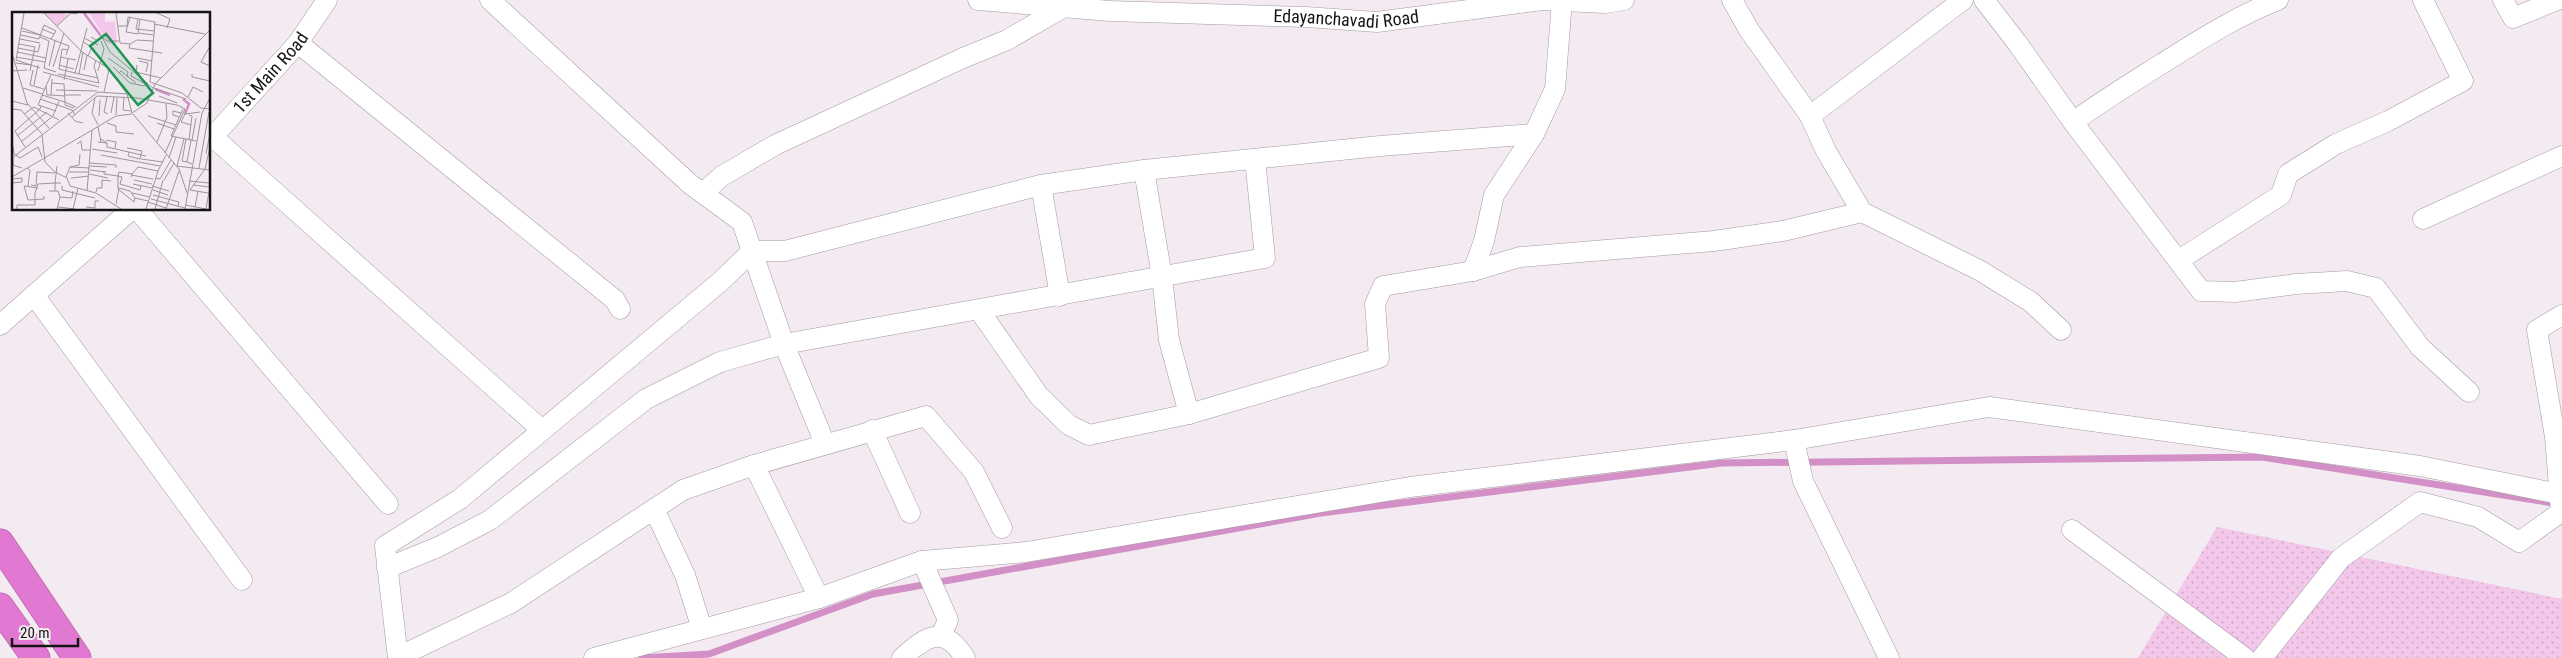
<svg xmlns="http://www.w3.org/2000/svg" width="2562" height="658" font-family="'Roboto Condensed',sans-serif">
	<defs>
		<pattern id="grass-dots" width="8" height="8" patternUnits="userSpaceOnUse" patternTransform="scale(1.25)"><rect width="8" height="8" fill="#f2c7ea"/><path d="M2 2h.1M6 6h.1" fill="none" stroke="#cfaac8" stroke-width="1.8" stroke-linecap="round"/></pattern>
	</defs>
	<rect width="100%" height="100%" fill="#f4ebf2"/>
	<polygon fill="url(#grass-dots)" points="2217,527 2562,599 2562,658 2138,658"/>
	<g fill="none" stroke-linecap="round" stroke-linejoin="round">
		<polyline stroke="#d290c7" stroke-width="7" points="642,658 709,654 873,594 1321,513 1722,463 2262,457 2559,504"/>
		<g stroke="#a39aa1" stroke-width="21">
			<g id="street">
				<polyline points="490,0 690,184 742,222 784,344 825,444"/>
				<path id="s1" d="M 978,0 L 1110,11 L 1306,17 L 1377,22 L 1543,0 L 1605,3 L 1624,0"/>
				<polyline points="1732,0 1749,30 1810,116 1826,151 1862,212 1979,270 2031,302 2061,330"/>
				<polyline points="1984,0 2018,44 2073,122 2201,291 2235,292 2296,284 2347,281 2376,288 2420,347 2469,392"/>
				<polyline points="2503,0 2513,18 2557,0"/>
				<polyline points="298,43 615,300 620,309"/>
				<polyline points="1810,116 1963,0"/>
				<path d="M 2073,122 C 2102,101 2133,82 2163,63 C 2201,39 2237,16 2278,0"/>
				<polyline points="213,137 542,430"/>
				<path id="s2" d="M 209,141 L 298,43 L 327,0"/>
				<polyline points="1144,170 1162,277 1169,340 1189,414"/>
				<polyline points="1041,185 1060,296"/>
				<polyline points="703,193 722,176 775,145 963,58 1007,40 1064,7"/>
				<polyline points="137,209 388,504"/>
				<polyline points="2423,219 2562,156"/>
				<polyline points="2179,260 2281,195 2288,174 2336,144 2388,121 2463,81 2423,0"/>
				<polyline points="1473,271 1484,241 1494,195 1534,134 1555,89 1562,1"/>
				<polyline points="34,295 242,580"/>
				<polyline points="979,310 1039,396 1069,425 1089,435 1189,414 1379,358 1375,304 1383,286 1473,271 1520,257 1714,241 1783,231 1862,212"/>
				<polyline points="0,325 132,209"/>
				<polyline points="872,430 910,513"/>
				<polyline points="1794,440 1803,481 1889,658"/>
				<polyline points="754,465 819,598"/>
				<polyline points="654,509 685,575 702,629"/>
				<polyline points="2072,530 2245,658"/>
				<polyline points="922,561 948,620 941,636"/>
				<polyline points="387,568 438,547 490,520 646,399 720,362 784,344 1265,258 1255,159"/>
				<polyline points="398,657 511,603 683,490 754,465 926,416 974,472 1002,528"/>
				<polyline points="398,658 385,546 460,499 720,282 752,251 785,251 1041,185 1144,170 1380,146 1534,134"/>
				<polyline points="594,658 819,598 922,561 1026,552 1410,487 1794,440 1989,407 2420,466 2559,494"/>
				<path d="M 902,658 C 926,636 944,624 965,658"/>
				<polyline points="2262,658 2341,558 2420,502 2478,517 2519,542 2561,512 2555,437 2537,330 2562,315"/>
			</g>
		</g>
		<g stroke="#9a5690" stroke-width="29">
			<g id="highway">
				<polyline points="0,543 77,658"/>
				<polyline points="0,607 36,658"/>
			</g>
		</g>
		<use href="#street" stroke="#fff" stroke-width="20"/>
		<use href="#highway" stroke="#e179d2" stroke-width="28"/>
	</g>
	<g text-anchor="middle" stroke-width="5" stroke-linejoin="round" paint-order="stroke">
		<g font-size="18" fill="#171416" stroke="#f4ebf2">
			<text dy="6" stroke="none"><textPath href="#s1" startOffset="369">Edayanchavadi Road</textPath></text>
			<text dy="6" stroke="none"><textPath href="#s2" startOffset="92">1st Main Road</textPath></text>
		</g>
	</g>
	<g transform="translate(12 12)">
		<rect width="198" height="198" fill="#f4ebf2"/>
		<path d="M 32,1 L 49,1 L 57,3 L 44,14 ZM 77,1 L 93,1 L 93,10 L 103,9 L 105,31 L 97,32 Z" fill="#f2c7ea"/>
		<path fill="none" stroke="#d290c7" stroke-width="2.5" d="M 72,1 L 89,24M 143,77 L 158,83M 171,87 L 177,92 L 173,102"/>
		<path fill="none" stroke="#9c959a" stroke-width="1" d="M 32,1 L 70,40 L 96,56 L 115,82M 104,1 L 108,31 L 118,32M 145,1 L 158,7 L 155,16M 118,5 L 114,20 L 126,22M 126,7 L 124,17 L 142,19M 128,7 L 126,21 L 142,23M 142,12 L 193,22M 45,14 L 59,1 L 65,2M 106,14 L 115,14 L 116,5 L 143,10 L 138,70 L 170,81 L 189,96 L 198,97M 10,16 L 57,34 L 54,43M 30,17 L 42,22 L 39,27M 10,19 L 28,23M 9,23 L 27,27 L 32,13 L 44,19 L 42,22M 28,25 L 37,29 L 32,56 L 44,60M 79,25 L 86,29 L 90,25 L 95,29 L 107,29M 90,25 L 98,40 L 141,76M 72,26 L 86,33M 8,27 L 28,31M 71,30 L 80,35 L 76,44M 7,32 L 23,35 L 18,59M 118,32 L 117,36 L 150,41M 118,32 L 125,28 L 141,29M 198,34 L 189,50 L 198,54M 6,36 L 26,40 L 28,32M 56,38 L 50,37 L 47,57 L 63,61 L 75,16M 5,40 L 34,46M 0,41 L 15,91 L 37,116M 4,45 L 33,50M 48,45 L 64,48M 96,46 L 116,60 L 115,65M 125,46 L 140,49M 4,48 L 12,1M 4,48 L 28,56M 84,48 L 82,54 L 87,71M 127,49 L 136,51 L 134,60M 4,51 L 19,53M 47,53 L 62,57M 125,53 L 124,60 L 149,66M 37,54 L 43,29M 41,55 L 52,21M 101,55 L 118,71 L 132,74 L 136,71M 21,58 L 18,73 L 32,77M 72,58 L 75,43M 0,59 L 15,58M 86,59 L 92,37 L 89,29M 31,60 L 87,75M 120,60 L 119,64 L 134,72M 63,61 L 86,66M 107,61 L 109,59 L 124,71M 46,62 L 87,71M 67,62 L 71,40M 180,62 L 180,65 L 198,69M 40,67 L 39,83 L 53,84M 52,68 L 56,47M 40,71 L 52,72 L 53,90 L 64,95M 22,73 L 26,53M 11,76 L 30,82M 142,76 L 174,87M 44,78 L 85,79M 92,80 L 97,58M 30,83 L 53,90 L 53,93 L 62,96M 39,83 L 35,83 L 34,74 L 39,63M 53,83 L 69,83M 147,84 L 165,91M 95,85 L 92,100 L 96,102M 176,85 L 181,75 L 191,80M 83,86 L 80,101 L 86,113M 112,86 L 111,98 L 119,99M 28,87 L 60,98 L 63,103M 0,89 L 16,93M 29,94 L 44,99M 0,97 L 9,98 L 30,122M 171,97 L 159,124 L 184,129M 56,101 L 63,109 L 71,111M 99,101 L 102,85M 120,101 L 135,91 L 143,72 L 198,18M 12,102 L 22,95 L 47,108M 121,102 L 167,157 L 175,181M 104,103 L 105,86M 87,104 L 88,88M 136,104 L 164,113M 60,105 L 85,84 L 125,86 L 165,93 L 173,97 L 153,141M 167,105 L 161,103 L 161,99 L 169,101M 95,111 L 104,114 L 104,120 L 122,122M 145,111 L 162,117M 179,113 L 169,110 L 173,102 L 188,100M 86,115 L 89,130M 3,119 L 28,97 L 29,94 L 26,93 L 34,74M 3,119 L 13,135M 30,123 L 33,150 L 43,160 L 55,166 L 58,174 L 84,181 L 109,197M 5,124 L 35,100M 174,127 L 170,149 L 175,150M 94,128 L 104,130 L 103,136M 177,128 L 180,104 L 177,103M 179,128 L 175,150 L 180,152M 180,128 L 184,106M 9,130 L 41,104 L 47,89M 86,130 L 95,131 L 89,127M 145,130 L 155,105 L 154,92M 95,131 L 95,135 L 134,144M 65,132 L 69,129 L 70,138 L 79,138M 1,134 L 2,142 L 8,146 L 26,135 L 30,145M 115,136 L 130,139 L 128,147 L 116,144 L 117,140M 80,137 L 105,141M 194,142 L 198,121M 89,143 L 148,154M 0,146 L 86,80 L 115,82 L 120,101M 1,146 L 1,153 L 10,156M 157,146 L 164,125M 129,147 L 151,150M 78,151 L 104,153 L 104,156M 45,154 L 43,171 L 49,171M 78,154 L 95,155M 164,154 L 198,158M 165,154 L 172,127M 58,155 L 67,153 L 68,142M 15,156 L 18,158 L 16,174M 187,156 L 197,100M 78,158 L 94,160M 92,159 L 92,162 L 106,164 L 106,177M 146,159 L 154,143M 57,160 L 77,160M 77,162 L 96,166M 120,162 L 126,155 L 146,159 L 134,197M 119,163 L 141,167M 0,165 L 104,104 L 120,102M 54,165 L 58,155 L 78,156M 119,165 L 120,162 L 107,160 L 106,164 L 110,165 L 108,172 L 128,178 L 129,173M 59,166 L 77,164M 143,166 L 148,167 L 159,148M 0,167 L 10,166 L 10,170 L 0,171M 122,168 L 140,172M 152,168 L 162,151M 177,169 L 198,171M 121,172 L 140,176M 19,173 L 24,174 L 25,160 L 43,161M 181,173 L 197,175M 50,174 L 50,178 L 83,186M 140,174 L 157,179M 26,176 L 12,174 L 16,188 L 32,187 L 32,184M 106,177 L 122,190 L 123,186 L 136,189M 141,178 L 156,183M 178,178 L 193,157 L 198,135M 178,178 L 196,181M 37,179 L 46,179 L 48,185M 75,179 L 80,118M 84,180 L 85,176 L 90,176 L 90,168 L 99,169M 23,181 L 26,172 L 43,171 L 43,179M 120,181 L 138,185M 141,183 L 167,190 L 166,194M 139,187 L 173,196M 136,190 L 154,196M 104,192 L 107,176 L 118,179 L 123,186M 173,193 L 194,197M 46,195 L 63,197M 74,195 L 83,196 L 83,189 L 87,189M 183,195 L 186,179M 5,197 L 5,193 L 23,193 L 23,181M 45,197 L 48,185 L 60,186 L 61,179M 61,197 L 66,176M 143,197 L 151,168M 154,197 L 167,159M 173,197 L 190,101 L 198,86M 194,197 L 198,174"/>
		<path fill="#1e9653" fill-opacity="0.15" stroke="#1e9653" stroke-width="2.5" d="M 94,22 L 141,81 L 126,93 L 78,34 Z"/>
		<rect width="198" height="198" fill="none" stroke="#171416" stroke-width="2.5"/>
	</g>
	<path d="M12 638v8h66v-8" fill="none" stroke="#171416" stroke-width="2.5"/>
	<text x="20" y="638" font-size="15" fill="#171416" stroke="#f4ebf2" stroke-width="4" paint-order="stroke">20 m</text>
</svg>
